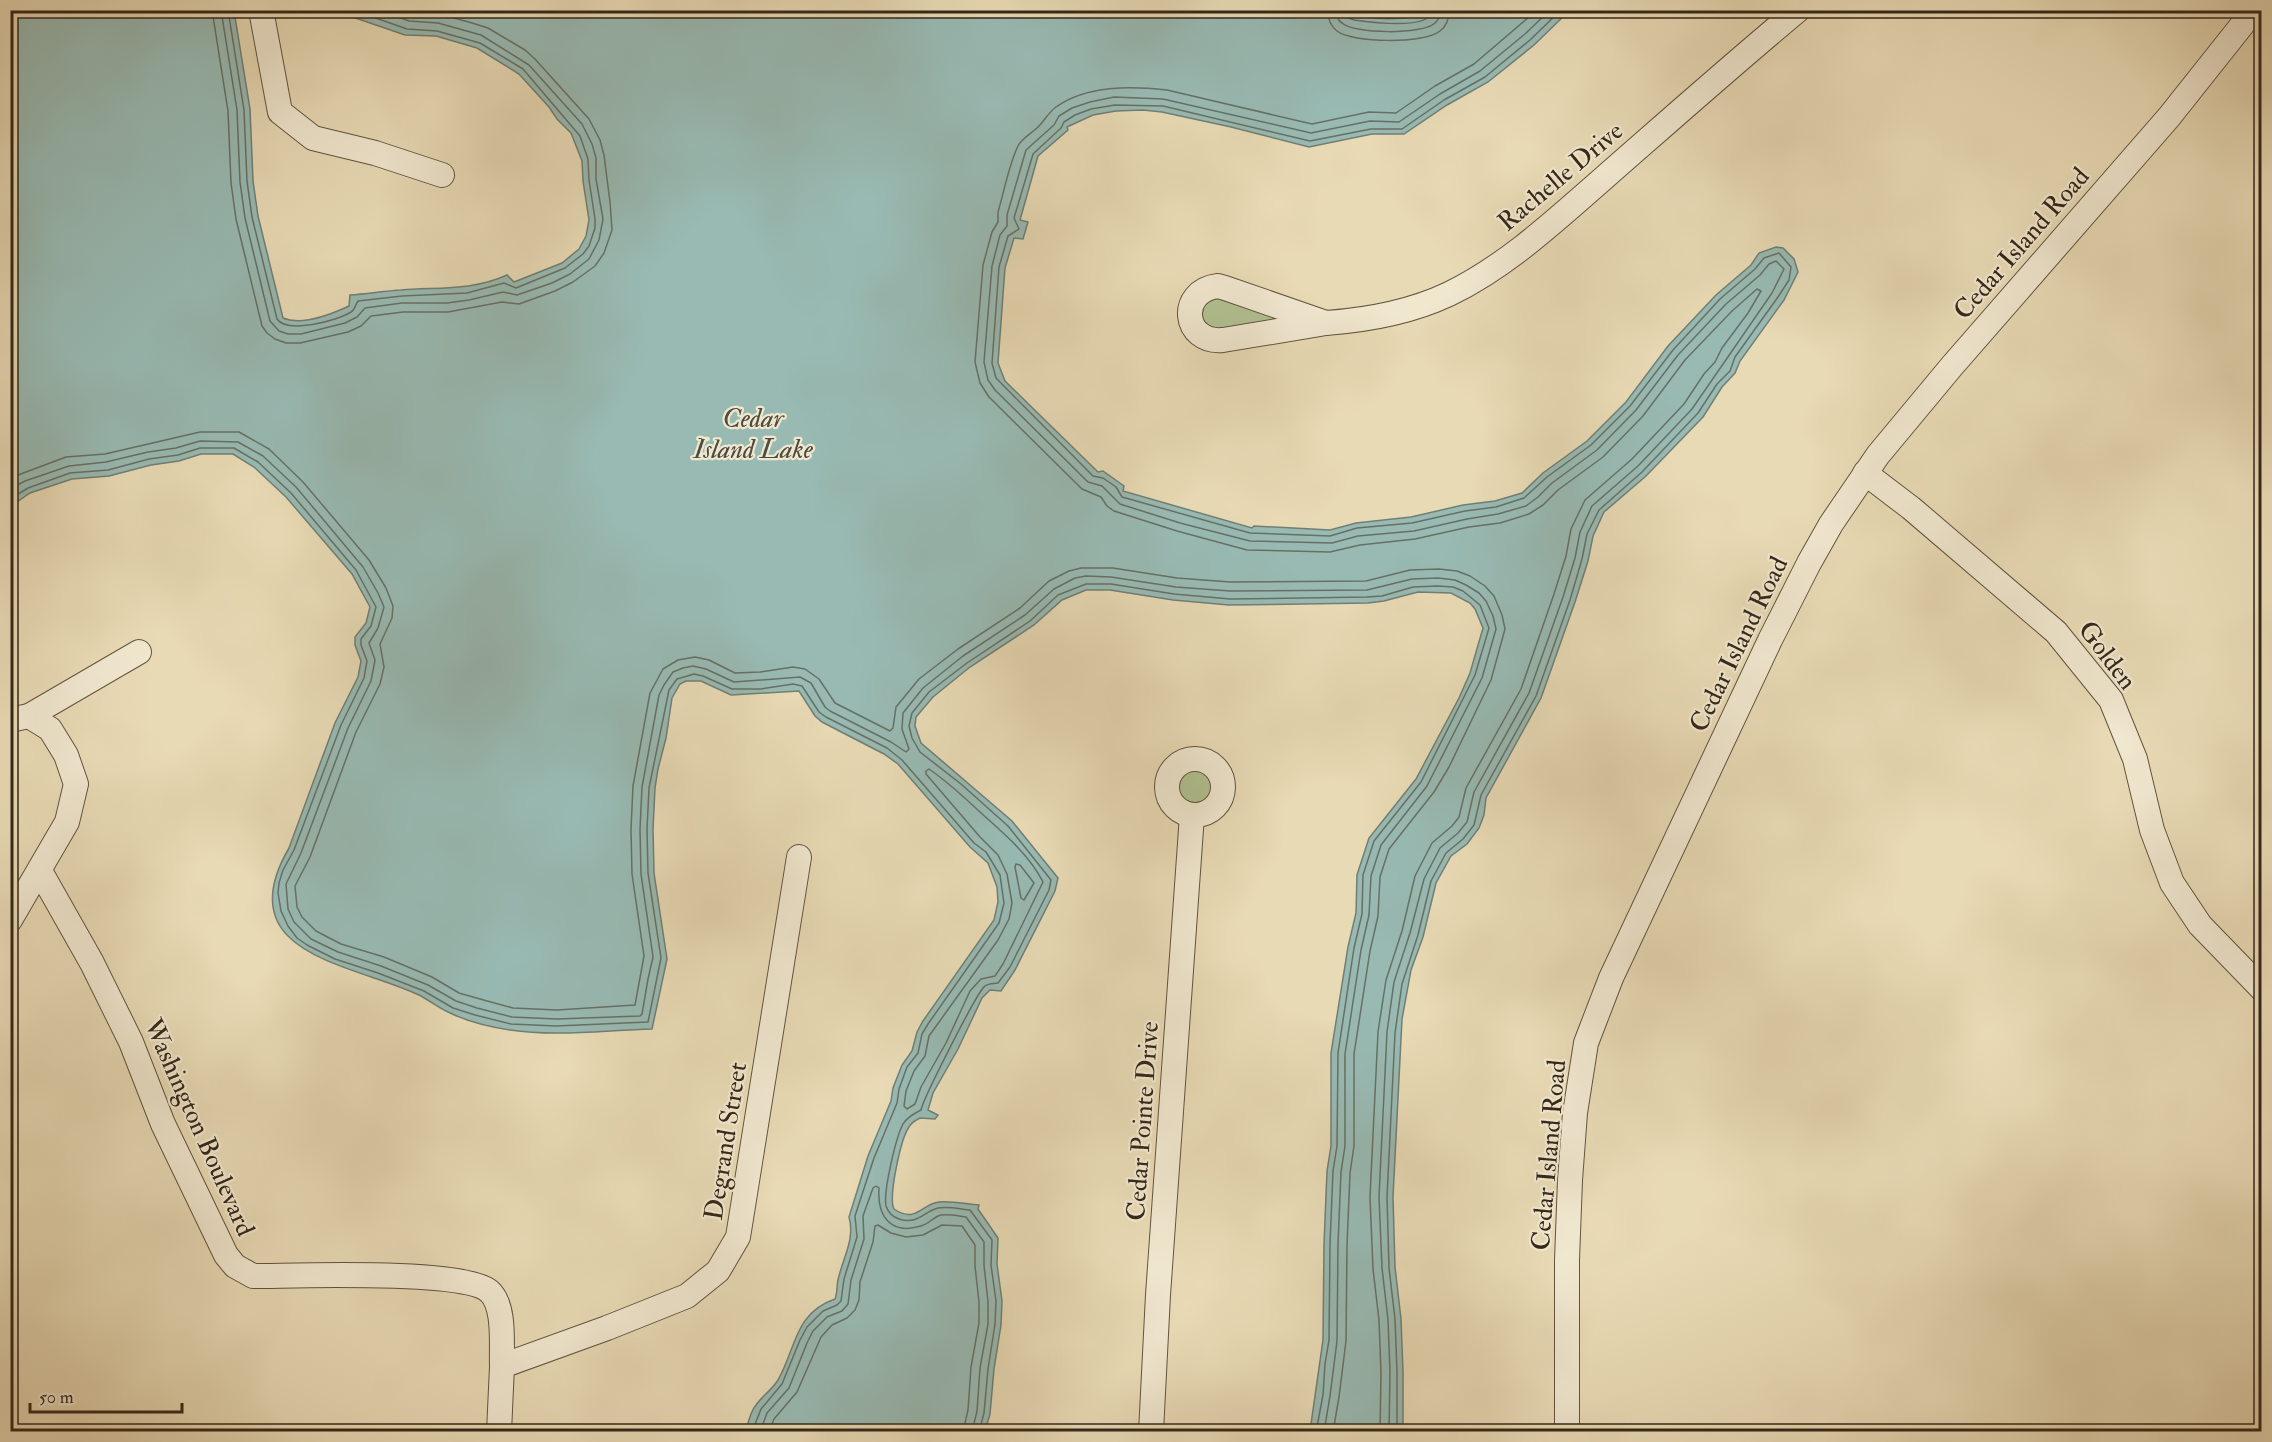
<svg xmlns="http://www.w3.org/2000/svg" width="2272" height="1442" font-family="'IM FELL Double Pica',serif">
	<rect width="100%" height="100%" fill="#e8dab5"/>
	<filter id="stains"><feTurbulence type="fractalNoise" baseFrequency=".00333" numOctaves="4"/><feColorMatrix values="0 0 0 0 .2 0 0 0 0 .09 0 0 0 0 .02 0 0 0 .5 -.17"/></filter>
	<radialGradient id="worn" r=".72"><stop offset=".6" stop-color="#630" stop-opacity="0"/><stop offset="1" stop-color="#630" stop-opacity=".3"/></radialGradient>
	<g fill="#b1c191" stroke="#737454" stroke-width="1.5">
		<path d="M 1217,298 L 1272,316 L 1274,320 L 1216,331 L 1202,321 C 1202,307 1203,302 1217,298 Z"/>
		<circle cx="1195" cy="787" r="17"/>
	</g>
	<path fill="#98bab3" stroke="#707f75" stroke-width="1.5" d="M 1342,11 C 1369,20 1406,23 1432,10 L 1569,11 L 1534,45 L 1488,82 L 1447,105 L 1404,134 L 1372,134 L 1309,147 L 1231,127 L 1162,112 L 1143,110 L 1116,111 L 1093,115 L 1067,127 L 1068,130 L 1038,156 L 1020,220 L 1028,222 L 1023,239 L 1014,238 L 1005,268 L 998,363 L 1005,381 L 1098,472 L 1103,471 L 1124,486 L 1123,491 L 1252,528 L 1254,526 L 1330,530 L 1356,523 L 1411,517 L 1463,505 L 1495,501 L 1522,493 L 1543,473 L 1587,441 L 1626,402 L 1668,346 L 1716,295 L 1751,265 L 1759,253 L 1776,247 L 1783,248 L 1794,259 L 1798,272 L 1784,300 L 1740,361 L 1735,373 L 1722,387 L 1703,417 L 1646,476 L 1604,512 L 1593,536 L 1588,561 L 1575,602 L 1541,698 L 1486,798 L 1484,815 L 1479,828 L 1467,844 L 1451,856 L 1436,883 L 1423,937 L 1411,970 L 1402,1019 L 1393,1197 L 1395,1267 L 1401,1319 L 1403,1372 L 1403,1431 L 1310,1431 L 1323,1340 L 1324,1244 L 1327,1171 L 1331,1146 L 1331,1053 L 1348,947 L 1356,913 L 1357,875 L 1369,838 L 1416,779 L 1459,698 L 1470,673 L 1483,628 L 1475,609 L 1470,603 L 1451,593 L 1418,592 L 1384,601 L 1368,603 L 1229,605 L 1173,600 L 1110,590 L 1086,590 L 1062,600 L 1034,625 L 970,667 L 933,697 L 916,717 L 915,726 L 921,743 L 1012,821 L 1058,878 L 1055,891 L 1015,970 L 1001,991 L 990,990 L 982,998 L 958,1049 L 933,1093 L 928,1110 L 938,1115 L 935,1119 L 920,1118 C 916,1120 911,1123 909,1127 C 901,1138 888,1197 894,1209 C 916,1224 921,1204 939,1202 C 952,1201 966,1204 979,1205 L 978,1209 L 998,1238 L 997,1264 L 1002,1301 L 1001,1325 L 994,1369 L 990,1414 L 985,1431 L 746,1431 C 748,1423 750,1412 756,1405 C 762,1396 772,1390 778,1380 C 796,1349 794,1313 835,1299 C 838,1292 836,1284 839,1276 C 844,1256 855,1238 849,1217 L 868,1156 L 891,1101 L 893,1088 L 902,1065 L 912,1051 L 917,1032 L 923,1021 L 994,920 L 998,902 L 997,887 L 988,863 L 970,847 L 898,764 L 884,754 L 822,722 L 815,716 L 799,691 L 731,695 L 701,681 L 686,681 L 680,684 L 672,698 L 666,738 L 658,769 L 655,788 L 653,829 L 654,873 L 667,959 L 652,1029 C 606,1030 556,1037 510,1030 C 490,1027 466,1021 448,1012 C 439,1008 430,1001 421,996 C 356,964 226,956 289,848 L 335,723 L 358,677 L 361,661 L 355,645 L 355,637 L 366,623 L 370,607 L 352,574 L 286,497 L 254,467 L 233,454 L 201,454 L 179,461 L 151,465 L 109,476 L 72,479 L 30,493 L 11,506 L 11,11 L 234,11 L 250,109 L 253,181 L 258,216 L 283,318 C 302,326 332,314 349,306 L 350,295 C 367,294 384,291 401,290 C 438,287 472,291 507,275 L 514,282 L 562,263 L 579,249 L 586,236 L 589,220 L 583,181 L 582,161 L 571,133 L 557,119 L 549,107 L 519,74 L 477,48 L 436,36 L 405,35 L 335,11 Z"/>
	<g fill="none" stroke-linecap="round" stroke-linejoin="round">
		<g stroke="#667066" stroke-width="1.5">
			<polyline points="212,10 228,111 231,183 236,219 262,326 267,333 275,339 286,343 300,343 348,332 361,326 371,316 403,312 448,312 502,302 519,304 555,291 573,282 595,266 604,253 612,230 610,202 604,155 600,140 589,119 535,59 525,50 488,28 472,23 440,14 412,13 405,10"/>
			<polyline points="221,10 237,110 240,182 245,218 270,321 279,331 288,334 301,334 345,323 357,317 365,308 402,303 447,303 469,300 503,292 517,295 552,283 570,274 589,259 599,240 603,219 596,179 596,158 592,144 582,124 529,65 481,35 438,23 409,21 380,10"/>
			<path d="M 228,10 L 244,110 L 247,181 L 252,217 L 277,319 C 287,334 337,321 351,312 C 355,310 355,305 358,301 L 402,296 L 467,293 L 504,283 L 516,288 L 565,268 L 583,254 L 589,246 L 595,228 L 595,219 L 589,180 L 588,159 L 580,136 L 523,69 L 480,43 L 437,31 L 407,29 L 353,10"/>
			<path d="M 1327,10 C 1328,19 1330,26 1337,31 C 1352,43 1424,44 1440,31 C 1447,26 1449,19 1449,10"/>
			<path d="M 1336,10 C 1337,16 1337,20 1342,23 C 1354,34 1422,35 1435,23 C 1439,20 1440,16 1440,10"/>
			<path d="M 1344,10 L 1346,17 L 1354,20 C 1369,22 1430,31 1433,10"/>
			<polyline points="10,478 66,457 105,454 200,432 239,432 269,449 303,482 369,560 386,588 393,606 392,618 380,644 384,667 380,684 356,732 310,857 295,886 297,907 302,917 316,931 341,944 384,957 432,977 459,993 480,999 513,1008 557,1010 635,1005 644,956 632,874 631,829 633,786 650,693 663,669 678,660 695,657 709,660 735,673 760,672 793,667 805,669 819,679 835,703 890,731 893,728 896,707 919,679 958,649 1020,608 1049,581 1069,571 1081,568 1113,568 1177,578 1230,582 1366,581 1410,570 1439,569 1457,571 1470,576 1485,586 1494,596 1502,615 1505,629 1491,680 1449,767 1434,792 1389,849 1380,877 1378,916 1370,951 1354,1054 1354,1146 1350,1173 1347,1245 1346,1341 1339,1397 1333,1432"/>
			<polyline points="10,489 25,481 69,466 106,462 148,452 176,448 200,441 238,442 263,456 296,487 363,567 378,593 384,607 378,628 369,643 375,660 371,681 348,728 301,853 286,884 288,909 294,922 311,939 338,952 381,966 428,985 456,1001 477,1008 512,1017 557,1019 640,1016 642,1014 648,979 653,957 641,874 640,829 642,787 659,695 664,685 673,672 683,668 693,666 706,669 734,682 800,677 811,683 825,707 830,711 891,742 906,752 909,749 902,729 903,713 923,688 963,656 1025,615 1054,589 1075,578 1086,576 1111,577 1176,587 1230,591 1367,590 1412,579 1438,578 1455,580 1466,585 1479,593 1486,601 1493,616 1496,629 1482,678 1427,786 1381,845 1371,876 1369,915 1361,950 1345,1054 1345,1146 1341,1172 1338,1244 1337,1341 1330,1396 1324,1432"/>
			<polyline points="10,499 28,488 70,473 108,470 149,459 178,455 200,448 234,448 258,462 291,493 356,570 376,607 371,626 361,639 361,645 367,661 364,678 341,725 294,850 283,870 279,883 278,893 281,911 288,926 297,938 307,945 335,959 378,973 424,991 453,1008 475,1015 511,1024 556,1026 648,1022 661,958 648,873 647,829 649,788 669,690 677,679 694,674 703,676 732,689 761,689 793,684 802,686 819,712 826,717 887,748 902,760 974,843 986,852 1000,875 1004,903 999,923 928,1024 922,1034 918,1053 907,1067 899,1089 897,1103 874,1158 855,1216 857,1237 844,1279 841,1301 837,1305 823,1311 807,1327 800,1340 782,1384 761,1409 752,1432"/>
			<path d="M 929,769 C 948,782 964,797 980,812 C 1003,833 1029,854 1043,882 L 1003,964 L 995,976 L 981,979 L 970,991 L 946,1043 L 921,1087 L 915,1104 L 907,1109 L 904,1106 L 906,1091 L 914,1071 L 925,1056 L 929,1036 L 998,940 L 1009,919 L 1012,903 L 1007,874 L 998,855 L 980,837 L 926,774 L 926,771 Z"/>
			<polygon points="1016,864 1020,865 1034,883 1024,900 1021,898 1015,867"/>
			<path d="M 760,1432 L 767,1413 L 789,1388 L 807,1343 L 813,1331 L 827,1317 L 842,1311 L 848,1304 L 851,1280 L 864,1239 L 863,1216 L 873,1188 L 876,1186 L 879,1188 C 877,1217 891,1235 921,1226 C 928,1224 932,1219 938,1216 C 945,1213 958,1216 966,1217 L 984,1242 L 984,1265 L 988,1302 L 988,1324 L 980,1368 L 977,1411 L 972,1432"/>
			<polyline points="769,1432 774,1419 797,1392 821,1337 832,1325 847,1318 855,1310 859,1300 860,1282 873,1242 875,1226 878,1225 891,1233 906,1237 923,1235 942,1225 962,1226 975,1245 975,1266 979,1302 979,1323 971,1367 968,1410 963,1432"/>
			<path d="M 979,1432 L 984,1413 L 988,1369 L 995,1324 L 996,1301 L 991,1265 L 992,1240 L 970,1210 C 960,1209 948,1206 938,1208 C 923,1212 918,1225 899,1219 C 893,1217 888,1212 886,1206 C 883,1192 896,1137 903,1124 C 907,1117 915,1113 921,1110 C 923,1099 978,990 985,986 C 989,983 994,984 998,983 L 1010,967 L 1049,890 L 1051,880 L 1008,826 L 961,784 L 920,752 L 912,738 L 909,726 L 912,713 L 929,692 L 967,663 L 1030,621 L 1058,595 L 1086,584 L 1111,584 L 1174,594 L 1230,599 L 1367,597 L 1382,596 L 1413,587 L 1438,586 L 1453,587 L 1463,591 L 1480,605 L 1489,628 L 1475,675 L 1421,782 L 1374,841 L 1363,875 L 1362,914 L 1354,948 L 1338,1053 L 1337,1146 L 1333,1171 L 1330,1244 L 1329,1340 L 1325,1364 L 1323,1395 L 1316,1432"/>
			<path d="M 1380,1432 L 1381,1373 L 1379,1320 L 1373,1269 L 1370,1197 L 1378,1032 L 1386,980 L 1402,931 L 1415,876 L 1432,843 L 1452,826 L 1459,817 L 1466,788 L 1521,689 L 1554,594 L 1566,556 L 1571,529 L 1585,500 L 1632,459 L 1684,404 L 1704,374 L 1715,362 L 1722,348 L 1748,313 L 1761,291 L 1757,289 L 1732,311 L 1685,360 L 1643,416 L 1603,457 L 1558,490 L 1543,505 L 1529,514 L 1500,523 L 1469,527 L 1415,539 L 1360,545 L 1330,552 L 1247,550 L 1177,531 L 1114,511 L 1107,506 L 1101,497 L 1082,489 L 989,397 L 980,383 L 975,362 L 983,265 L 992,232 L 998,222 L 998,212 C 1004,192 1009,164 1018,146 C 1022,138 1032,133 1038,127 C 1044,121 1049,112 1056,107 C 1087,85 1131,86 1167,90 L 1312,124 L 1369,112 L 1396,113 L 1435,86 L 1474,64 L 1537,10"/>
			<polyline points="1389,1432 1390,1372 1388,1320 1382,1268 1379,1197 1387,1032 1394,982 1410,933 1424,879 1440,848 1458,833 1467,822 1474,792 1529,693 1563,597 1575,558 1580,532 1592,506 1638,466 1692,409 1772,293 1784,269 1776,261 1769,264 1760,275 1726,304 1678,355 1636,410 1597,450 1552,483 1538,497 1526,506 1498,514 1467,519 1414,531 1358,536 1332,543 1250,541 1180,523 1120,504 1102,486 1088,482 995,390 988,380 984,362 992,266 1000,235 1007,226 1007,215 1026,150 1054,125 1059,116 1072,108 1090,102 1114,97 1163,99 1311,133 1370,121 1399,122 1440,94 1480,71 1525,34 1550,10"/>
			<polyline points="1397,1432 1397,1372 1395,1319 1389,1268 1387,1197 1395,1033 1402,984 1418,935 1431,881 1446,853 1463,839 1474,825 1481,795 1536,696 1570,600 1582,559 1587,534 1599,510 1642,472 1698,413 1717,384 1730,371 1735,357 1778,297 1789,280 1791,267 1779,253 1764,258 1755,269 1720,299 1673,350 1630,406 1591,445 1547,477 1524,498 1496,507 1465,511 1412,523 1357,528 1330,536 1250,533 1122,497 1116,487 1103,478 1093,476 996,378 992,363 999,267 1008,236 1019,229 1014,218 1033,154 1061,128 1064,122 1075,115 1091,109 1115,105 1163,106 1310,141 1371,129 1402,129 1444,100 1485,77 1530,40 1561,10"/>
		</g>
		<g stroke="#62543f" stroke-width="26">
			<g id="street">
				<polyline points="261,10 280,112 313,138 375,153 442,175"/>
				<path d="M 1218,286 L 1225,288 L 1326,323 L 1223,340 C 1183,344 1177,291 1218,286 Z"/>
				<path d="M 1326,323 C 1367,320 1411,312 1449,294 C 1507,266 1557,219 1605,177 C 1669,121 1732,65 1798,10"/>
				<polyline points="1865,473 1911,508 2056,632 2111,700 2135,759 2152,830 2172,883 2200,925 2262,989"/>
				<polyline points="29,716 139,652"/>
				<polyline points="10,720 29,716 50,729 66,755 76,784 67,822 10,920"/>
				<circle cx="1195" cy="787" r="28"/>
				<path d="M 40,871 L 92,963 L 131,1042 L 163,1124 L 226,1255 L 235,1266 L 253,1276 C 295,1276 462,1269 489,1291 C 506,1306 501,1346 502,1366"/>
				<polyline points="499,1432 502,1366 607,1328 687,1296 718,1271 738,1237 799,857"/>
				<polyline points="1151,1432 1158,1295 1192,815"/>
				<polyline points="1567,1432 1567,1260 1570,1180 1575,1113 1586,1043 1611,978 1770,640 1809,563 1831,524 1878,455 1952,366 2169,117 2254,10"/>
			</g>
		</g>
		<use href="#street" stroke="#f0e7cf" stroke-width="24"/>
	</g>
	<g text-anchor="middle" stroke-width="4.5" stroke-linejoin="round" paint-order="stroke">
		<g font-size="26" fill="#352718" stroke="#f0e7cf">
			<text transform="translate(1560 176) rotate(-40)" y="9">Rachelle Drive</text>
			<text transform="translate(2021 243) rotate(-49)" y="9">Cedar Island Road</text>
			<text transform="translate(1738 644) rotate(-64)" y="9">Cedar Island Road</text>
			<text transform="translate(2108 655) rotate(53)" y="9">Golden</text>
			<text transform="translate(1142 1121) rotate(-86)" y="9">Cedar Pointe Drive</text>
			<text transform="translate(200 1127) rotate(66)" y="9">Washington Boulevard</text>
			<text transform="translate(725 1141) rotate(-81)" y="9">Degrand Street</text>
			<text transform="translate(1548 1155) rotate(-85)" y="9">Cedar Island Road</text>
		</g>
		<g font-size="27" font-style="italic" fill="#4e4c3f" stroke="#f0e7cf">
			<text x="753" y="427">Cedar<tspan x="753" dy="31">Island Lake</tspan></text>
		</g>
	</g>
	<rect width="2272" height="1442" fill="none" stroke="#e8dab5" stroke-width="36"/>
	<rect x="12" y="12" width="2248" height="1418" fill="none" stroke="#352718" stroke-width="3"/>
	<rect x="18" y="18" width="2236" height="1406" fill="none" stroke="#352718" stroke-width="1.5"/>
	<path d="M30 1403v9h152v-9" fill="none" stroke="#352718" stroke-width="3"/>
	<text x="39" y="1403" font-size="18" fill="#352718" stroke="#f0e7cf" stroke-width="4.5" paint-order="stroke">50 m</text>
	<rect width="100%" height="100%" filter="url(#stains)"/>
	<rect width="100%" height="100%" fill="url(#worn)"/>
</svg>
